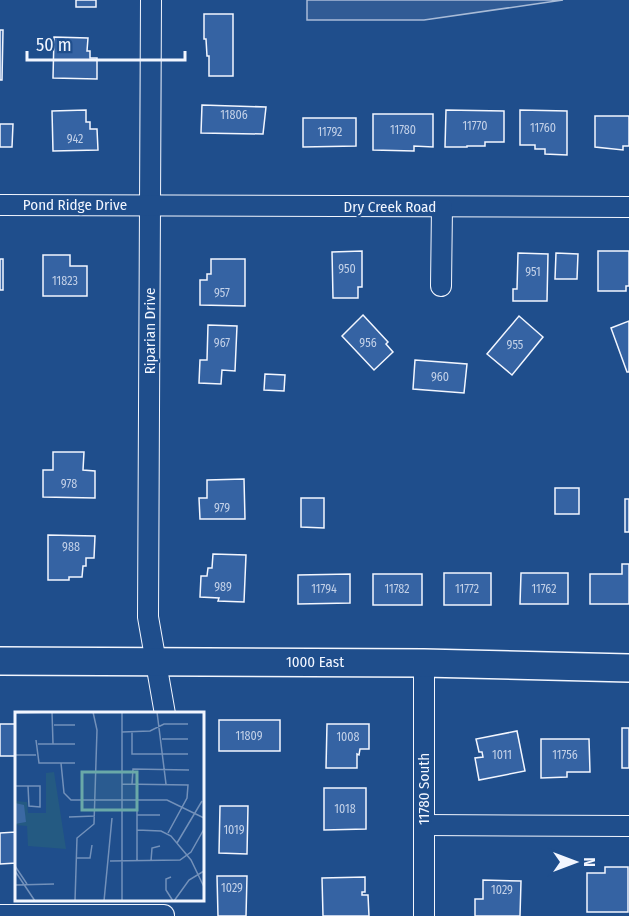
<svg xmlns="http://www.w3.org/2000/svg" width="629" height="916" font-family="'Fira Sans Condensed',sans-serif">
	<rect width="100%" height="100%" fill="#1f4e8c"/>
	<polygon fill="#305b95" stroke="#a8bbd7" stroke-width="1.5" points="307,0 563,0 424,20 307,20"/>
	<g fill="#3563a3" stroke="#f2f6ff" stroke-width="1.5">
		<rect x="76" y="0" width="20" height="7"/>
		<polygon points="204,14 233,14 233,76 209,76 209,56 207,56 206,39 204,39"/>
		<polygon points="0,30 3,30 2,80 0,80"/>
		<polygon points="54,37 88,38 87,51 90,51 90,58 97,58 97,79 53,78"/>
		<polygon points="202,105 266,107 263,134 201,133"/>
		<polygon points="86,110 86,122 90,122 90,129 97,129 98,150 53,151 52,111"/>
		<polygon points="446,110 504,111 504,142 485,142 485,146 467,146 467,147 445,147"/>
		<polygon points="520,110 567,111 567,155 545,154 545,149 535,149 535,145 520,145"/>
		<polygon points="373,114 433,114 433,147 414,146 414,151 373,150"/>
		<polygon points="595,116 629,116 629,146 623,146 623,150 595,147"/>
		<polygon points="303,118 356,118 356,146 303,147"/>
		<polygon points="0,124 13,124 12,147 0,147"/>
		<polygon points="362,251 362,287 358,287 358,298 333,298 332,252"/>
		<polygon points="598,251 629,251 629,286 626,286 626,291 598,291"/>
		<polygon points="518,253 548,254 547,301 513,301 513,289 517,289"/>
		<polygon points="556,253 578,254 577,279 555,279"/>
		<polygon points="43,255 70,255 70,266 87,266 87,296 43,296"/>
		<rect x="0" y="259" width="3" height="31"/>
		<polygon points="211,259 245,259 245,306 200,305 200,280 207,280 207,274 211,274"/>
		<polygon points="363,315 388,342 386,344 393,352 374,370 342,336"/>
		<polygon points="519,316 543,337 512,375 487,354"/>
		<polygon points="629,321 629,372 627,372 611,328"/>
		<polygon points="208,325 237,326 235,371 222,370 221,384 199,383 200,360 207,360"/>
		<polygon points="415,360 467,364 464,393 413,389"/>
		<polygon points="265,374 285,375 284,391 264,390"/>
		<polygon points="53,452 84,452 83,470 95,471 95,498 43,497 43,470 53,470"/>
		<polygon points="244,479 245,519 200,519 199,498 207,498 207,480"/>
		<rect x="555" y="488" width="24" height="26"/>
		<polygon points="301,498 324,498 324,528 301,527"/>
		<rect x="625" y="499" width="4" height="33"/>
		<polygon points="48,535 95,536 94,558 86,558 86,566 83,566 82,577 69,577 69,580 48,580"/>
		<polygon points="213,554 246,555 244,602 218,601 219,598 200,597 201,576 207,576 208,568 212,568"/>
		<polygon points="622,564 629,564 629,604 590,604 590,574 622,574"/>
		<rect x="444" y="573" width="47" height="32"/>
		<polygon points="521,573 568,573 568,604 520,604"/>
		<polygon points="350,574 350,603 298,604 298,575"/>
		<rect x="373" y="574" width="49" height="31"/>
		<rect x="219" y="720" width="61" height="31"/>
		<rect x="0" y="724" width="16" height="32"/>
		<polygon points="327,724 369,724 369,749 360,749 359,755 357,754 357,768 326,768"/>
		<rect x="622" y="728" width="7" height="40"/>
		<polygon points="517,731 525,771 479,780 475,758 483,757 482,752 479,752 476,739"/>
		<polygon points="541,739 589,739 590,772 567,772 567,777 541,778"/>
		<polygon points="324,788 366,788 366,829 324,830"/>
		<polygon points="220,806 248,806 247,854 219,853"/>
		<polygon points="16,832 16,863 0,864 0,833"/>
		<polygon points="605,867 628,867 628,912 587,912 587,873 605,873"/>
		<polygon points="217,876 247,876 246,916 218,916"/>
		<polygon points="365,877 365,892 362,892 362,895 368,895 369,916 323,916 322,878"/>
		<polygon points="483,880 521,881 520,916 475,916 475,899 483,899"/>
	</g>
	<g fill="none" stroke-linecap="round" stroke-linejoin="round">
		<g stroke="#f2f6ff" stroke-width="22">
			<g id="street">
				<polyline points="151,0 148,617 165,714"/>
				<polyline points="0,205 629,207"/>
				<polyline points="441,286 442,207"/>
				<polyline points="424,825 629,826"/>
				<polyline points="0,915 164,915"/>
				<polyline points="424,916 424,663"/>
			</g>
		</g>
		<g stroke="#f2f6ff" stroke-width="30">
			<polyline id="secondary" points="0,661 424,663 629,668"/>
		</g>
		<use href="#street" stroke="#1f4e8c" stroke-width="20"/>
		<use href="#secondary" stroke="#1f4e8c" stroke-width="27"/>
	</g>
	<g text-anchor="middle" stroke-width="4.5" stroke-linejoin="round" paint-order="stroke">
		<g font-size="12" fill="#c3d1e8">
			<text x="234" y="119">11806</text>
			<text x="475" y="130">11770</text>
			<text x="543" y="132">11760</text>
			<text x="403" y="134">11780</text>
			<text x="330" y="136">11792</text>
			<text x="75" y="143">942</text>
			<text x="347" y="273">950</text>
			<text x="533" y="276">951</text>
			<text x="65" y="285">11823</text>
			<text x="222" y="297">957</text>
			<text x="222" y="347">967</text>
			<text x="368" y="347">956</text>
			<text x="515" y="349">955</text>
			<text x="440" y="381">960</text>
			<text x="69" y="488">978</text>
			<text x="222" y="512">979</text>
			<text x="71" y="551">988</text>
			<text x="223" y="591">989</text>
			<text x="324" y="593">11794</text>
			<text x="397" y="593">11782</text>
			<text x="467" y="593">11772</text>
			<text x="544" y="593">11762</text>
			<text x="249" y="740">11809</text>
			<text x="348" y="741">1008</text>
			<text x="502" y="759">1011</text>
			<text x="565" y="759">11756</text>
			<text x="345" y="813">1018</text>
			<text x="234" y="834">1019</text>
			<text x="232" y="892">1029</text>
			<text x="502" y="894">1029</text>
		</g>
		<g font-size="15" fill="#f2f6ff" stroke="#1f4e8c">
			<text x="75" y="210">Pond Ridge Drive</text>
			<text x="390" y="212">Dry Creek Road</text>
			<text transform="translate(150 331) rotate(-90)" y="5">Riparian Drive</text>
			<text x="315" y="667">1000 East</text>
			<text transform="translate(424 789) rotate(-90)" y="5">11780 South</text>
		</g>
	</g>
	<g transform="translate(15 712)">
		<rect width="189" height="189" fill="#1f4e8c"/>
		<path d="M 39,60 L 51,137 L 13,134 L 12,114 L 0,113 L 0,89 L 12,90 L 13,101 L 31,101 L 31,61 Z" fill="#245a82"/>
		<path d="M 0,91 L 9,93 L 11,110 L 0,112 Z" fill="#3b69a3"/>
		<path fill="none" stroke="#7391ba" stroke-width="1.5" d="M 37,0 L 38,32M 142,0 L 151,72M 0,1 L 37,0M 39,13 L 60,13M 107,20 L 135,19 L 149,12 L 173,12M 117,20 L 117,42 L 173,42M 147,27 L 173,27M 21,28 L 24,51 L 60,51M 23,32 L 60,32M 0,43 L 21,43M 46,51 L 49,81 L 56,88 L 152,88 L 189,106M 107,72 L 173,73 L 172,86 L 153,121M 117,72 L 118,57 L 174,58M 0,74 L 25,74 L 25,95 L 14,94 L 13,74M 122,88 L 122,149M 122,103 L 145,103M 54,105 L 80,104M 122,118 L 146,119 L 156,124 L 176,148 L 189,175M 162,131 L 187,89M 61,146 L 75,146 L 77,133M 95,149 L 165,148 L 176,140 L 189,117M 136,149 L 137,136 L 145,134M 0,154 L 12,172M 0,159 L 20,189M 156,165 L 151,167 L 151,178 L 158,189M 0,173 L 39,172M 60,189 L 62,126 L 79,112 L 82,18 L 78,0M 89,189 L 97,106M 107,189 L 107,0M 159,189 L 174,168 L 189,159"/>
		<path fill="#6aa9a8" fill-opacity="0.15" stroke="#6aa9a8" stroke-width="3" d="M 67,60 L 122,60 L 122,98 L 67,98 Z"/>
		<rect width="189" height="189" fill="none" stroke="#f2f6ff" stroke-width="3"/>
	</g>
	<g transform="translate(575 862) rotate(90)" stroke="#1f4e8c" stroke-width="4.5" paint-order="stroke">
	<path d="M0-4.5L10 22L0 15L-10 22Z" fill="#f2f6ff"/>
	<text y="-9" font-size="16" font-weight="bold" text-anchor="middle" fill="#f2f6ff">N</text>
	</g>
	<path d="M27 51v9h158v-9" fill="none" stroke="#f2f6ff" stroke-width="3"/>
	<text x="36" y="51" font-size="18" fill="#f2f6ff" stroke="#1f4e8c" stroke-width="4.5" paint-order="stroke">50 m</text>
</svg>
